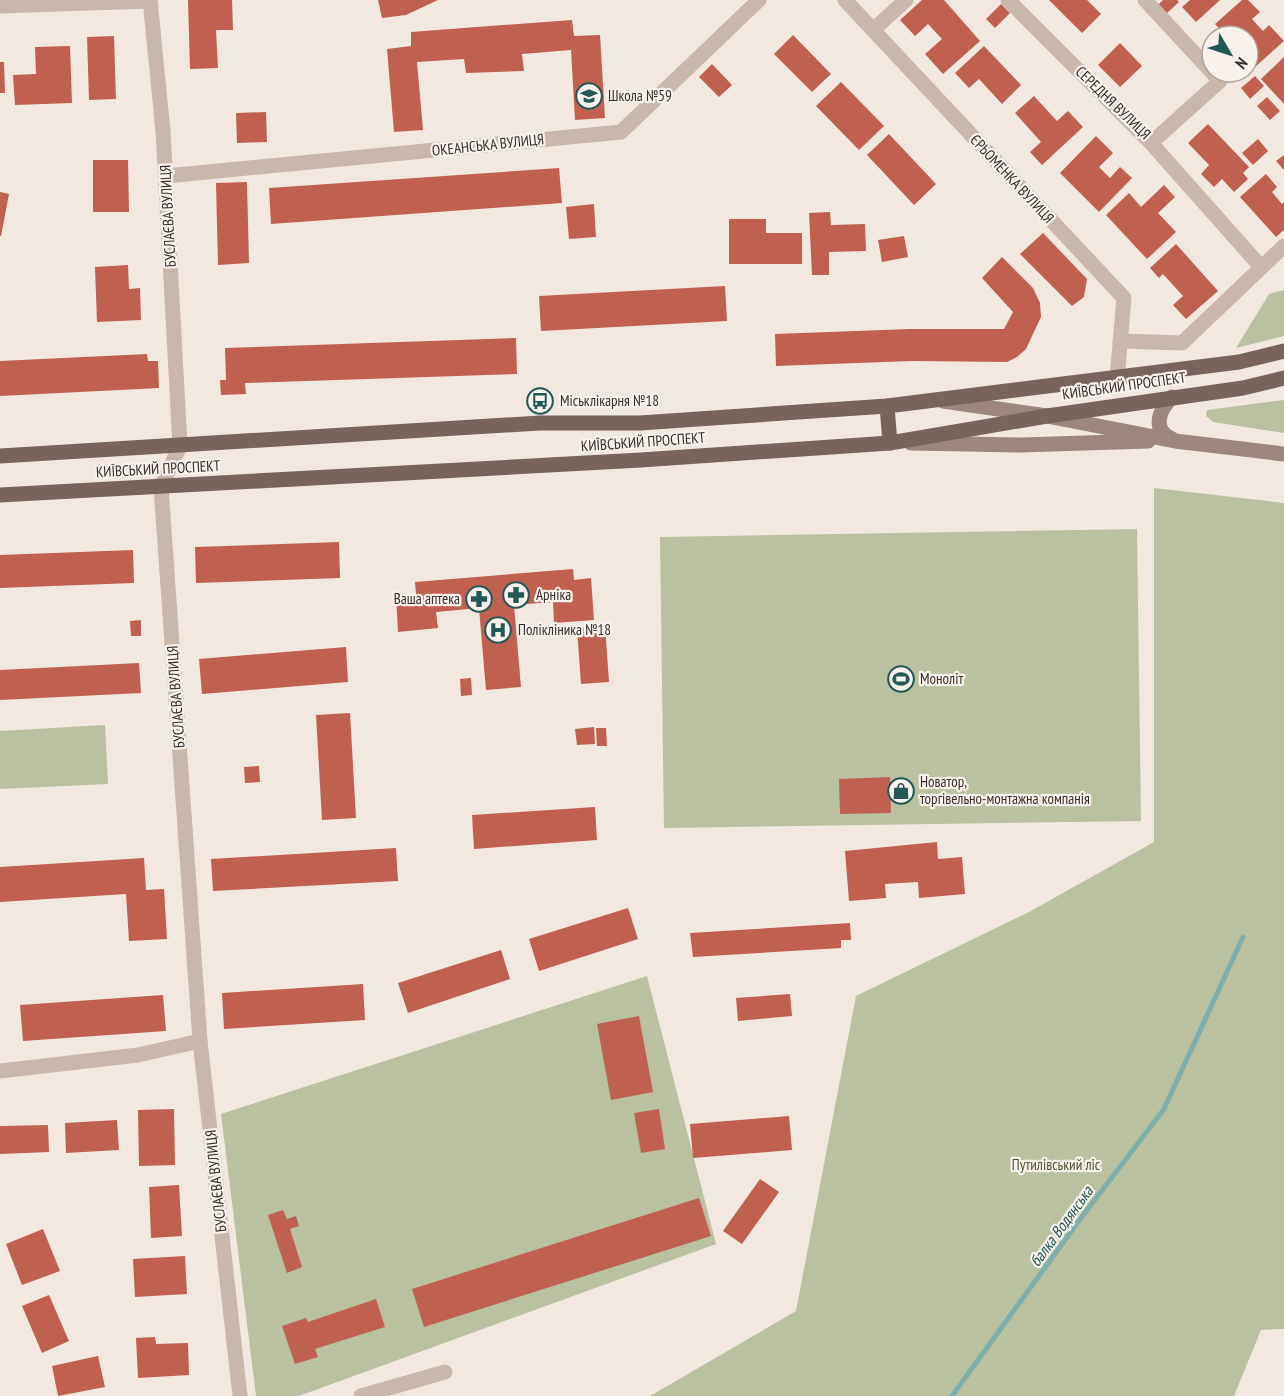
<svg xmlns="http://www.w3.org/2000/svg" width="1284" height="1396" font-family="'PT Sans Narrow',sans-serif">
	<rect width="100%" height="100%" fill="#f2e8e0"/>
	<g fill="#b9c1a0">
		<polygon points="1284,290 1284,336 1236,348 1269,294"/>
		<polygon points="1284,400 1284,433 1213,422 1206,416 1207,410"/>
		<polygon points="1154,488 1284,503 1284,1329 1261,1330 1234,1396 650,1396 796,1311 856,996 1029,912 1154,842"/>
		<polygon points="1137,529 1141,821 664,828 660,537"/>
		<polygon points="105,725 108,784 0,789 0,731"/>
		<polygon points="647,976 716,1244 299,1396 256,1396 221,1114"/>
	</g>
	<g fill="none" stroke-linecap="round" stroke-linejoin="round">
		<polyline stroke="#80aeab" stroke-width="5" points="952,1396 1078,1222 1164,1109 1243,937"/>
	</g>
	<g fill="#c06050">
		<polygon points="188,0 232,0 233,30 216,30 218,68 190,69"/>
		<polygon points="378,0 438,0 406,15 382,18"/>
		<polygon points="922,0 944,0 980,41 943,74 925,54 942,39 928,24 915,36 900,20"/>
		<polygon points="1049,0 1087,0 1101,14 1082,33"/>
		<polygon points="1163,0 1177,0 1179,2 1166,14 1158,5"/>
		<polygon points="1190,0 1220,0 1196,22 1182,7"/>
		<polygon points="1242,0 1248,0 1260,12 1252,19 1263,31 1269,25 1284,41 1254,68 1248,61 1248,36 1226,36 1215,24"/>
		<polygon points="1001,4 1010,13 995,28 986,19"/>
		<polygon points="572,20 574,36 600,35 605,118 575,120 571,50 522,54 524,71 466,73 464,59 417,62 423,130 394,132 387,49 411,46 411,32"/>
		<polygon points="793,35 831,74 812,92 774,54"/>
		<polygon points="114,36 116,99 89,100 87,37"/>
		<polygon points="1120,43 1142,66 1120,87 1098,65"/>
		<polygon points="70,46 72,103 15,105 13,75 36,74 35,47"/>
		<polygon points="984,46 1021,85 1002,104 979,79 969,88 955,73"/>
		<polygon points="1284,57 1284,104 1261,79"/>
		<polygon points="0,62 4,62 5,93 0,93"/>
		<polygon points="712,64 732,85 719,97 699,77"/>
		<polygon points="1255,76 1264,86 1250,99 1241,88"/>
		<polygon points="841,82 884,126 859,150 816,106"/>
		<polygon points="1034,96 1057,121 1068,111 1083,127 1042,165 1030,152 1041,142 1015,113"/>
		<polygon points="1267,97 1280,111 1270,120 1257,106"/>
		<polygon points="266,112 267,142 237,143 236,113"/>
		<polygon points="1208,124 1249,167 1243,173 1248,179 1234,192 1222,179 1214,187 1201,174 1209,165 1188,143"/>
		<polygon points="889,134 936,184 914,205 867,155"/>
		<polygon points="1096,136 1113,153 1099,167 1110,178 1120,167 1132,178 1099,212 1060,173"/>
		<polygon points="1258,139 1268,151 1253,165 1242,153"/>
		<polygon points="1284,155 1284,170 1276,161"/>
		<polygon points="93,160 128,160 129,212 93,212"/>
		<polygon points="559,168 562,203 271,224 269,188"/>
		<polygon points="1266,174 1277,187 1272,192 1282,204 1284,202 1284,230 1276,237 1240,197"/>
		<polygon points="247,182 249,263 218,265 216,183"/>
		<polygon points="1164,185 1175,197 1158,213 1176,232 1147,259 1106,215 1129,193 1141,207"/>
		<polygon points="0,192 9,194 1,236 0,236"/>
		<polygon points="594,204 596,237 569,239 566,207"/>
		<polygon points="830,212 831,225 865,224 866,251 829,252 829,275 812,275 809,213"/>
		<polygon points="729,219 766,219 766,233 802,233 802,264 729,264"/>
		<polygon points="1043,233 1087,279 1084,297 1072,306 1020,254"/>
		<polygon points="904,236 908,257 882,262 878,240"/>
		<polygon points="1176,244 1218,291 1186,319 1173,305 1183,296 1163,274 1159,278 1150,268"/>
		<polygon points="1002,257 1033,288 1040,303 1041,317 1026,349 1017,357 1007,362 912,361 776,366 775,334 910,329 1004,329 1013,312 982,278"/>
		<polygon points="128,265 129,289 140,288 141,320 97,322 95,267"/>
		<polygon points="725,286 727,321 541,331 539,296"/>
		<polygon points="516,338 517,374 245,383 246,394 221,395 220,380 226,380 225,348"/>
		<polygon points="147,354 148,361 158,361 159,388 0,396 0,361"/>
		<polygon points="339,542 340,578 196,583 195,547"/>
		<polygon points="133,550 134,583 0,588 0,555"/>
		<polygon points="573,569 574,580 591,578 594,620 554,623 553,602 514,605 521,687 486,690 479,608 436,612 438,628 398,632 396,596 416,594 415,582"/>
		<polygon points="141,620 141,636 131,636 130,621"/>
		<polygon points="605,626 609,682 581,684 577,628"/>
		<polygon points="346,647 348,682 202,694 199,659"/>
		<polygon points="139,663 141,693 0,700 0,670"/>
		<polygon points="471,678 472,695 461,696 460,679"/>
		<polygon points="350,713 356,818 322,820 316,715"/>
		<polygon points="594,727 595,744 577,745 575,729"/>
		<polygon points="596,728 606,728 607,746 597,746"/>
		<polygon points="259,766 260,782 245,783 244,767"/>
		<polygon points="890,777 891,813 840,814 839,779"/>
		<polygon points="595,807 597,840 474,849 472,815"/>
		<polygon points="937,842 938,859 962,857 965,894 919,898 918,882 885,884 886,898 849,901 845,851"/>
		<polygon points="396,848 398,881 213,891 211,859"/>
		<polygon points="144,858 146,890 164,889 167,939 129,941 126,894 0,902 0,867"/>
		<polygon points="628,908 638,939 539,971 529,939"/>
		<polygon points="850,923 851,940 841,940 841,948 693,957 690,933"/>
		<polygon points="501,950 510,979 408,1013 398,983"/>
		<polygon points="363,984 365,1020 224,1029 222,993"/>
		<polygon points="790,994 792,1016 738,1021 736,998"/>
		<polygon points="163,995 166,1031 23,1041 20,1005"/>
		<polygon points="639,1016 653,1092 611,1100 597,1024"/>
		<polygon points="174,1109 175,1165 139,1166 138,1110"/>
		<polygon points="659,1109 665,1149 641,1153 634,1113"/>
		<polygon points="789,1116 792,1150 693,1158 690,1124"/>
		<polygon points="117,1120 119,1150 66,1153 65,1123"/>
		<polygon points="48,1125 49,1152 0,1154 0,1126"/>
		<polygon points="760,1179 779,1192 742,1244 723,1231"/>
		<polygon points="179,1185 182,1236 151,1238 149,1187"/>
		<polygon points="699,1198 711,1236 424,1327 412,1289"/>
		<polygon points="283,1210 287,1219 296,1216 299,1226 290,1229 302,1267 287,1273 268,1215"/>
		<polygon points="43,1229 60,1271 22,1285 6,1244"/>
		<polygon points="185,1256 187,1294 135,1297 133,1259"/>
		<polygon points="49,1295 69,1341 42,1353 22,1306"/>
		<polygon points="376,1299 385,1327 315,1349 318,1357 295,1364 282,1326 306,1318 308,1322"/>
		<polygon points="155,1337 156,1344 188,1343 189,1375 138,1378 136,1338"/>
		<polygon points="98,1356 105,1387 58,1396 52,1366"/>
	</g>
	<g fill="none" stroke-linecap="round" stroke-linejoin="round">
		<g stroke="#cab7ac" stroke-width="15">
			<polyline points="150,0 163,131 180,446 161,487 200,1041 240,1396"/>
			<polyline points="845,0 1124,298 1117,379"/>
			<polyline points="1008,0 1151,143 1220,81 1145,0"/>
			<polyline points="0,6 150,1"/>
			<polyline points="873,30 906,0"/>
			<polyline points="1151,143 1261,267"/>
			<polyline points="166,176 621,132 759,0"/>
			<polyline points="1120,341 1182,343 1284,246"/>
			<polyline points="0,1071 138,1055 200,1041"/>
			<polyline points="361,1396 445,1372"/>
		</g>
		<g stroke="#9d867d" stroke-width="15">
			<polyline points="943,401 1047,416 1175,441 1284,454"/>
			<path d="M 1172,439 C 1151,430 1159,410 1172,397"/>
			<polyline points="911,443 1022,445 1148,441"/>
		</g>
		<g stroke="#79635d" stroke-width="15">
			<polyline points="887,406 890,443"/>
			<polyline points="0,456 540,423 640,423 887,406 1239,362 1284,351"/>
			<polyline points="0,495 641,460 890,443 1047,416 1243,388 1284,378"/>
		</g>
	</g>
	<defs>
		<g id="school-ring" transform="scale(1.35)"><circle r="9.5" fill="#f9f2ec" stroke="#225856" stroke-width="1.5"/><path d="M0-5L7-2L0 1L-7-2ZM-4 1L0 2.5L4 1V4Q0 6-4 4Z" fill="#225856"/></g>
		<g id="bus-ring" transform="scale(1.35)"><circle r="9.5" fill="#f9f2ec" stroke="#225856" stroke-width="1.5"/><path d="M-5-6H5V4H4V6H2V4H-2V6H-4V4H-5ZM-3.5-4V0h7V-4ZM-3.5 1.2v1.5H-2V1.2ZM2 1.2v1.5H3.5V1.2Z" fill="#225856"/></g>
		<g id="pharmacy-ring" transform="scale(1.35)"><circle r="9.5" fill="#f9f2ec" stroke="#225856" stroke-width="1.5"/><path d="M-2-6h4v4h4v4h-4v4h-4v-4h-4v-4h4Z" fill="#225856"/></g>
		<g id="hospital-ring" transform="scale(1.35)"><circle r="9.5" fill="#f9f2ec" stroke="#225856" stroke-width="1.5"/><path d="M-5-5h3v3.5h4V-5h3V5h-3V1.5h-4V5h-3Z" fill="#225856"/></g>
		<g id="stadium-ring" transform="scale(1.35)"><circle r="9.5" fill="#f9f2ec" stroke="#225856" stroke-width="1.5"/><path d="M0-5a6.5 5 0 1 0 0 10a6.5 5 0 1 0 0-10ZM-3.5-1.8h7v3.6h-7Z" fill="#225856"/></g>
		<g id="shop-ring" transform="scale(1.35)"><circle r="9.5" fill="#f9f2ec" stroke="#225856" stroke-width="1.5"/><path d="M-5-2.5h2.3a2.7 3.5 0 0 1 5.4 0H5L5.5 6h-11ZM-1.5-2.5h3a1.5 2.3 0 0 0-3 0Z" fill="#225856"/></g>
	</defs>
	<g fill-rule="evenodd">
		<use href="#school-ring" x="589" y="96"/>
		<use href="#bus-ring" x="540" y="401"/>
		<use href="#pharmacy-ring" x="516" y="595"/>
		<use href="#pharmacy-ring" x="479" y="599"/>
		<use href="#hospital-ring" x="498" y="630"/>
		<use href="#stadium-ring" x="901" y="679"/>
		<use href="#shop-ring" x="901" y="791"/>
	</g>
	<g text-anchor="middle" stroke-width="4.5" stroke-linejoin="round" paint-order="stroke">
		<g font-size="15" fill="#382d2b" stroke="#f9f2ec" text-anchor="start">
			<text x="608" y="101">Школа №59</text>
			<text x="560" y="406">Міськлікарня №18</text>
			<text x="536" y="600">Арніка</text>
			<text x="460" y="604" text-anchor="end">Ваша аптека</text>
			<text x="518" y="635">Полікліника №18</text>
			<text x="920" y="684">Моноліт</text>
			<text x="920" y="787">Новатор,<tspan x="920" dy="17">торгівельно-монтажна компанія</tspan></text>
		</g>
		<g font-size="15" fill="#382d2b" stroke="#f9f2ec">
			<text transform="translate(1113 103) rotate(44)" y="5">СЕРЕДНЯ ВУЛИЦЯ</text>
			<text transform="translate(488 145) rotate(-6)" y="5">ОКЕАНСЬКА ВУЛИЦЯ</text>
			<text transform="translate(1012 179) rotate(47)" y="5">ЄРЬОМЕНКА ВУЛИЦЯ</text>
			<text transform="translate(168 216) rotate(-93)" y="5">БУСЛАЄВА ВУЛИЦЯ</text>
			<text transform="translate(1124 386) rotate(-8)" y="5">КИЇВСЬКИЙ ПРОСПЕКТ</text>
			<text transform="translate(643 442) rotate(-4)" y="5">КИЇВСЬКИЙ ПРОСПЕКТ</text>
			<text transform="translate(158 469) rotate(-3)" y="5">КИЇВСЬКИЙ ПРОСПЕКТ</text>
			<text transform="translate(176 697) rotate(-94)" y="5">БУСЛАЄВА ВУЛИЦЯ</text>
			<text transform="translate(216 1181) rotate(-96)" y="5">БУСЛАЄВА ВУЛИЦЯ</text>
		</g>
		<g font-size="15" fill="#4b552f" stroke="#f9f2ec">
			<text x="1056" y="1170">Путилівський ліс</text>
		</g>
		<g font-size="16" font-style="italic" fill="#225856" stroke="#f9f2ec">
			<text transform="translate(1061 1226) rotate(-54)" y="6">балка Водянська</text>
		</g>
	</g>
	<g transform="translate(1230 54) rotate(129)"><circle r="28" fill="#f9f2ec" stroke="#aca39f" stroke-width="1.5"/>
	<path d="M0-4.5L10 22L0 15L-10 22Z" fill="#225856"/>
	<text y="-9" font-size="16" font-weight="bold" text-anchor="middle" fill="#382d2b">N</text>
	</g>
</svg>
